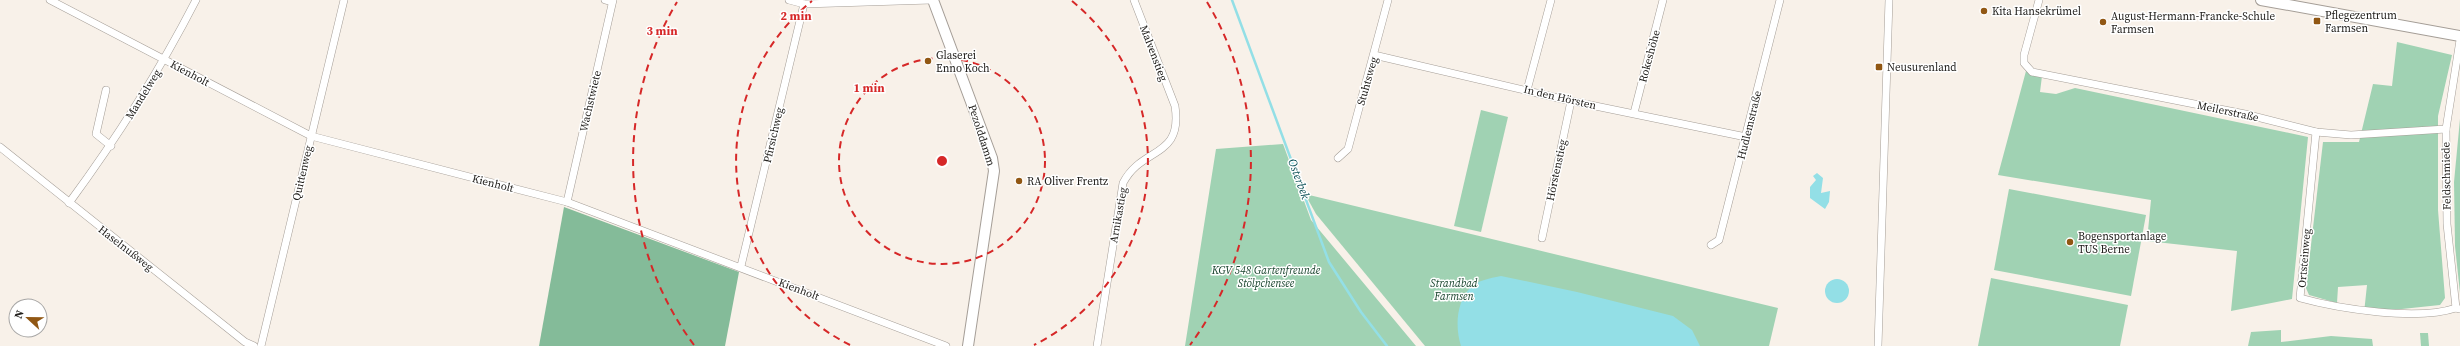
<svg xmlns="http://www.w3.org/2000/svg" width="2460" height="346" font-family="'Source Serif 4',serif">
	<rect width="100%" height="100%" fill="#f8f1e9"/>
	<g fill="#a0d2b3">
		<polygon points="2397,42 2452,55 2438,116 2438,210 2445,298 2440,305 2364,313 2367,285 2338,287 2337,303 2309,295 2306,288 2323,142 2359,142 2373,84 2392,86"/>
		<polygon points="2026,71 2042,76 2040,92 2056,94 2075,88 2308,137 2292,299 2231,311 2237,251 2147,241 2151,200 1998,175"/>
		<polygon points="1481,110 1508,117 1481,232 1454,226"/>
		<polygon points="2460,119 2460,293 2455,246 2454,182"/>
		<polygon points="1283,144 1311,220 1416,346 1185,346 1216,149"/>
		<polygon points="2009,189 2146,215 2131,296 1994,270"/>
		<polygon points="1305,194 1778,308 1769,346 1425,346 1316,214"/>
		<polygon points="1991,278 2128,305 2120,346 1978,346"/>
		<polygon points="2281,330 2281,342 2331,336 2372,339 2373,346 2248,346 2251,332"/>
		<polygon points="2420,333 2428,333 2429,346 2421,346"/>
	</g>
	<polygon fill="#84bb99" points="564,207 739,272 725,346 539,346"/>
	<g fill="#93dfe6">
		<polygon points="1817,173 1823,178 1821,193 1830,191 1829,202 1825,209 1810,198 1810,187 1816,180 1813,176"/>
		<path d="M 1501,276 L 1577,292 L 1673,316 L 1692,330 L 1700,346 L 1461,346 C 1455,327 1456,302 1471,287 C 1478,280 1492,278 1501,276 Z"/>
		<circle cx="1837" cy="291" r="12"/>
	</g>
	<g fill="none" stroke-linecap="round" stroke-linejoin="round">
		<polyline stroke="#93dfe6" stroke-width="2.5" points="1232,0 1329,262 1361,312 1387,346"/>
		<g stroke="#a59e97" stroke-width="8">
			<g id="street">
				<polyline points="50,0 311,136 567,202 946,346"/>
				<polyline points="605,0 612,2"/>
				<polyline points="789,0 804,4 931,0"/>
				<polyline points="2039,0 2024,55 2024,63 2032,72 2245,114 2316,132 2351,135 2446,129"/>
				<polyline points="1374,55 1571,101 1746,137"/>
				<polyline points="106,90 96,134 111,146"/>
				<polyline points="1527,90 1551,0"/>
				<polyline points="1634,113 1663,0"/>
				<path d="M 2316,132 L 2300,298 C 2340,309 2417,321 2456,308"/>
				<polyline points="0,147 245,342 254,346"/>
				<polyline points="1338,158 1348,149 1388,0"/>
				<polyline points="567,202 613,0"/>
				<path d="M 69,203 C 117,138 159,72 196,0"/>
				<polyline points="1542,238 1571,101"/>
				<polyline points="1711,245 1719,240 1780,0"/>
				<polyline points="741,266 804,4"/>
				<polyline points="2460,309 2456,308 2447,224 2446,129 2460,40"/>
				<polyline points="261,346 344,0"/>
				<path d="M 1097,346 L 1123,183 C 1142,146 1183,159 1175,106 L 1134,0"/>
				<polyline points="1878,346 1889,0"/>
			</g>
		</g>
		<g stroke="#a59e97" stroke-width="12">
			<g id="secondary">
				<polyline points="933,0 992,158 994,171 968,346"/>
				<polyline points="2261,0 2460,36"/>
			</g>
		</g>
		<use href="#street" stroke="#fff" stroke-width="7"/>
		<use href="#secondary" stroke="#fff" stroke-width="10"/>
	</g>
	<g fill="none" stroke="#d62828" stroke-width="2" stroke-dasharray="7 5">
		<circle cx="942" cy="161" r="103"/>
		<path d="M850 345A206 206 0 0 1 812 1M1072 1A206 206 0 0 1 1034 345"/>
		<path d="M694 345A309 309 0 0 1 677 2M1207 2A309 309 0 0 1 1190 345"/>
	</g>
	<g fill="#915713" stroke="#fff" stroke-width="1.5">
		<circle cx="1984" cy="11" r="4"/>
		<rect x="2313" y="17" width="8" height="8" rx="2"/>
		<circle cx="2103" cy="22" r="4"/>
		<circle cx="928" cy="61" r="4"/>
		<rect x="1875" y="63" width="8" height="8" rx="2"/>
		<circle cx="1019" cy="181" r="4"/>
		<circle cx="2070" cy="242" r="4"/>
	</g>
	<g text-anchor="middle" stroke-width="3" stroke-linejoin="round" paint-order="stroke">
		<g font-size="11" fill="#22201d" stroke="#fff" text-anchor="start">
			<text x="1992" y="15">Kita Hansekrümel</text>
			<text x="2325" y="19">Pflegezentrum<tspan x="2325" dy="13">Farmsen</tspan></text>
			<text x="2111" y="20">August-Hermann-Francke-Schule<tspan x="2111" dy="13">Farmsen</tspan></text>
			<text x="936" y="59">Glaserei<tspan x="936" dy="13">Enno Koch</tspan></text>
			<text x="1887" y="71">Neusurenland</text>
			<text x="1027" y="185">RA Oliver Frentz</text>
			<text x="2078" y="240">Bogensportanlage<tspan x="2078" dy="13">TUS Berne</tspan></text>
		</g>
		<g font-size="11" fill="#22201d" stroke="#fff">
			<text transform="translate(1154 53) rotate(69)" y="4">Malvenstieg</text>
			<text transform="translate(1649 56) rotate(-75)" y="4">Rokeshöhe</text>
			<text transform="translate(190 73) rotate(28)" y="4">Kienholt</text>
			<text transform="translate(1367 81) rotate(-74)" y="4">Stuhtsweg</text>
			<text transform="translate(143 94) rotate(-58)" y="4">Mandelweg</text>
			<text transform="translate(1560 97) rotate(13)" y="4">In den Hörsten</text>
			<text transform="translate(590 101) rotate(-77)" y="4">Wachstwiete</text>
			<text transform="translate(2228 111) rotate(12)" y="4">Meilerstraße</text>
			<text transform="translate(1749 125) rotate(-76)" y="4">Hudlemstraße</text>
			<text transform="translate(773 135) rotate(-77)" y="4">Pfirsichweg</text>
			<text transform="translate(982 135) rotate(72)" y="4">Pezolddamm</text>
			<text transform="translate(1556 170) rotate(-78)" y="4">Hörstenstieg</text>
			<text transform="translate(302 173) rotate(-77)" y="4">Quittenweg</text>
			<text transform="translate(2446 176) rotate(-91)" y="4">Feldschmiede</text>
			<text transform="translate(493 183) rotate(14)" y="4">Kienholt</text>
			<text transform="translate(1118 215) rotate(-80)" y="4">Arnikastieg</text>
			<text transform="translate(126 248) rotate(38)" y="4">Haselnußweg</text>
			<text transform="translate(2304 258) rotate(-85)" y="4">Ortsteinweg</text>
			<text transform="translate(799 289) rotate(21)" y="4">Kienholt</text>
		</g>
		<g font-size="11" font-style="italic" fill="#16422b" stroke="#fff">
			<text x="1266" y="274">KGV 548 Gartenfreunde<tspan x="1266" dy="13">Stölpchensee</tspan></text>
			<text x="1454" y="287">Strandbad<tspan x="1454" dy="13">Farmsen</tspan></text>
		</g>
		<g font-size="12" font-style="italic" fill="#0b5056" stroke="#fff">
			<text transform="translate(1299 179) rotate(70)" y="4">Osterbek</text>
		</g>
	</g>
	<circle cx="942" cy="161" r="6" fill="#d62828" stroke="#fff" stroke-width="2"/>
	<g font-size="12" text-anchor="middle" font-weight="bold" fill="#d62828" stroke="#fff" stroke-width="3" stroke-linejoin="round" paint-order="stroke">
		<text x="796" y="20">2 min</text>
		<text x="662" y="35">3 min</text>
		<text x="869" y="92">1 min</text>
	</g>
	<g transform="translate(28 318) rotate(292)"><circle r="19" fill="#ffffff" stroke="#a7a6a5"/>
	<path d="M0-3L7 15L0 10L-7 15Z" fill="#915713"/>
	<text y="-6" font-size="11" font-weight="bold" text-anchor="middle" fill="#22201d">N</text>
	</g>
</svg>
